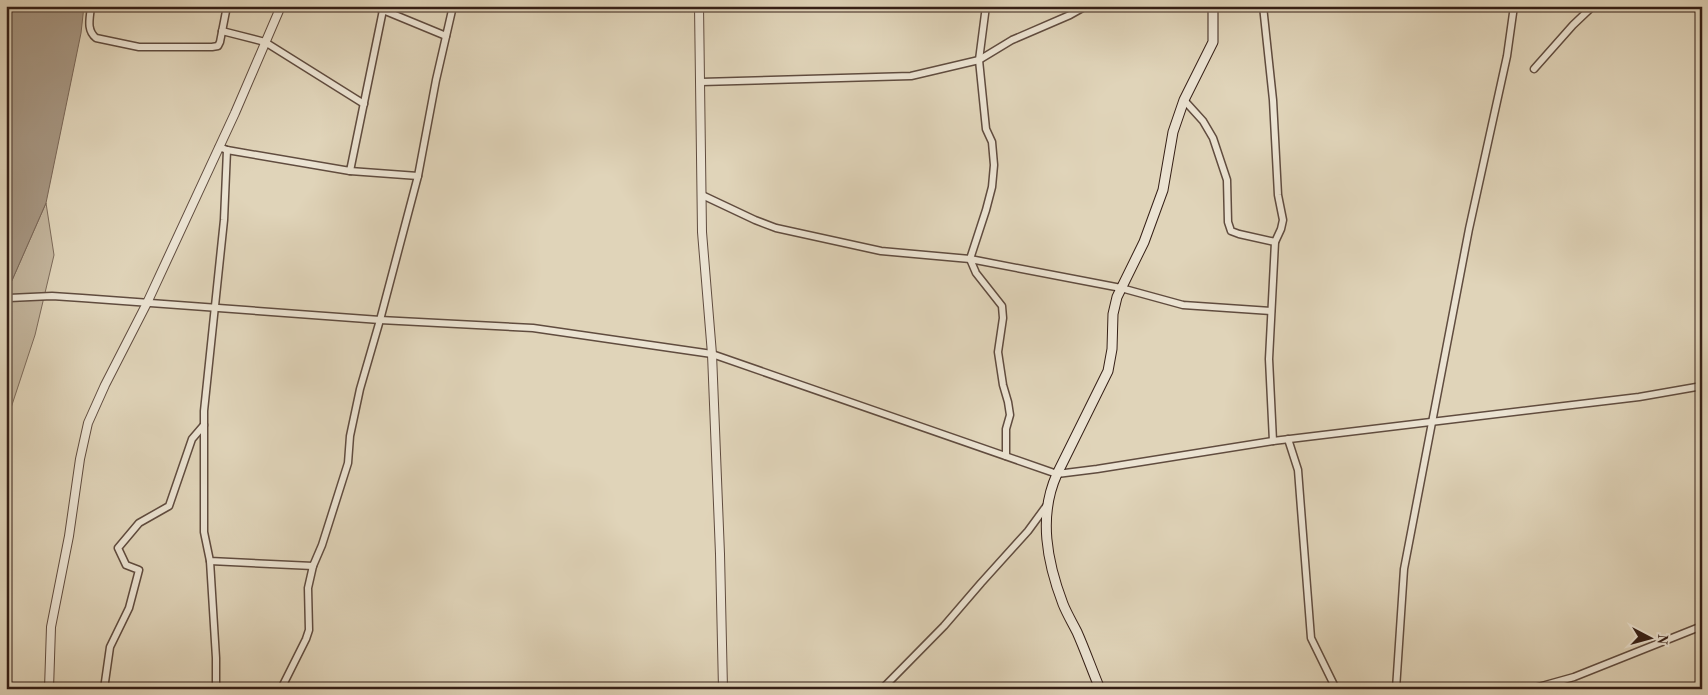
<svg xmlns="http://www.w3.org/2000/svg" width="1708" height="695" font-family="'Old Standard TT',serif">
	<rect width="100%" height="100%" fill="#e0d4b9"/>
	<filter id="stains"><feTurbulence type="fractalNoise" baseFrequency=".004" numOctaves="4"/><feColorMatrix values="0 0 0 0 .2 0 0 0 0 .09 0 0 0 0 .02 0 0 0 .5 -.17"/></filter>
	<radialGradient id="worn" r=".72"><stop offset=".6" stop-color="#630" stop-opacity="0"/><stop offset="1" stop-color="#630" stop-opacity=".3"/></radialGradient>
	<polygon fill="#c3b59d" stroke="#7c6a5a" points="46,203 54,255 35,335 6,423 6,294"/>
	<polygon fill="#a69682" stroke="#796657" points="6,6 84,6 81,33 46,203 6,294"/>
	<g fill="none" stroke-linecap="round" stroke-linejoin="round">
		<g stroke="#604c3f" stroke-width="9">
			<g id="minor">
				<path d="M 91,6 C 90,18 86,30 96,38 L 139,47 L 212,47 L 218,46 L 220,42 L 227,6"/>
				<polyline points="986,6 979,60 986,129 992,142 994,165 992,187 986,210 970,259 976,273 1002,306 1003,318 998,352 1003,385 1008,402 1010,415 1006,429 1006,456"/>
				<polyline points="1263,6 1273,100 1278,195 1283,220 1281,229 1275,242 1269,359 1273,441"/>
				<polyline points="384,7 383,10 446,36"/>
				<polyline points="222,31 265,42 364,104"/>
				<polyline points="1534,69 1573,25 1593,6"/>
				<polyline points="701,82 911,76 979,60 1012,40 1070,15 1086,6"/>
				<polyline points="1184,100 1203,121 1213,138 1227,180 1228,222 1231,231 1239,234 1275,242"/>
				<polyline points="219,147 227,150 350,171 383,10 374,6"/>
				<polyline points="227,150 224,220 204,411 204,532 210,561 313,566 322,545 348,463 350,436 360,389 380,320 418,176 436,80 453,6"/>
				<polyline points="350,171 418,176"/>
				<polyline points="702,195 755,220 776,228 881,251 970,259 1121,288 1183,305 1271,311"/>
				<polyline points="9,298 52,296 82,298 380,320 533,328 712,354 1057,474 1097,469 1273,441 1639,397 1702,386"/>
				<polyline points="1288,439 1298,470 1311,638 1336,689"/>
				<polyline points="210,561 216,658 216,689"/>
				<polyline points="104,689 110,647 129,608 139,570 126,565 118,548 139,523 169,506 192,439 204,425"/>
				<polyline points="281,689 306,639 309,630 308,588 313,566"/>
				<polyline points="882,689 944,626 981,583 1028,531 1047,505"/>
				<polyline points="1396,689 1404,569 1469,229 1507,56 1514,6"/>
				<polyline points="1531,689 1574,677 1702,626"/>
			</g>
		</g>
		<g stroke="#604c3f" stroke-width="10">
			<g id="tertiary">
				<polyline points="699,6 702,232 712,354 720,554 723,689"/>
				<polyline points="49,689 51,627 69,536 80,459 88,423 105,385 147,303 235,113 281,6"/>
			</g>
		</g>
		<g stroke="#351f16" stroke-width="11">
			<path id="secondary" d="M 1100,689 C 1092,670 1085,650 1077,632 C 1072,622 1067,614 1063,604 C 1047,562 1038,516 1057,474 L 1108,371 L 1112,349 L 1113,314 L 1117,297 L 1144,242 L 1163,190 L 1173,132 L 1184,100 L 1213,42 L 1213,6"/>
		</g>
		<use href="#minor" stroke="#ebe3d2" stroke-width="6"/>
		<use href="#tertiary" stroke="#ebe3d2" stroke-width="8"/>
		<use href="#secondary" stroke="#ebe3d2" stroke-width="9"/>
	</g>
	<rect width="1708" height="695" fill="none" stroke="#e0d4b9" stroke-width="25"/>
	<rect x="8" y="8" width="1693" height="680" fill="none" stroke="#351f16" stroke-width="2.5"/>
	<rect x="12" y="12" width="1683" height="670" fill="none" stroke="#351f16"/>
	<g transform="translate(1650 638) rotate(96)" stroke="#ebe3d2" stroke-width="4" paint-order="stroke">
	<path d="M0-4L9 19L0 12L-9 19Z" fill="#351f16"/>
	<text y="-8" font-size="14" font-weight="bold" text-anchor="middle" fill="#351f16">N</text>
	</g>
	<rect width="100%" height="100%" filter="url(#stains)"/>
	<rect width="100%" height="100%" fill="url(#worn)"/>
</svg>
